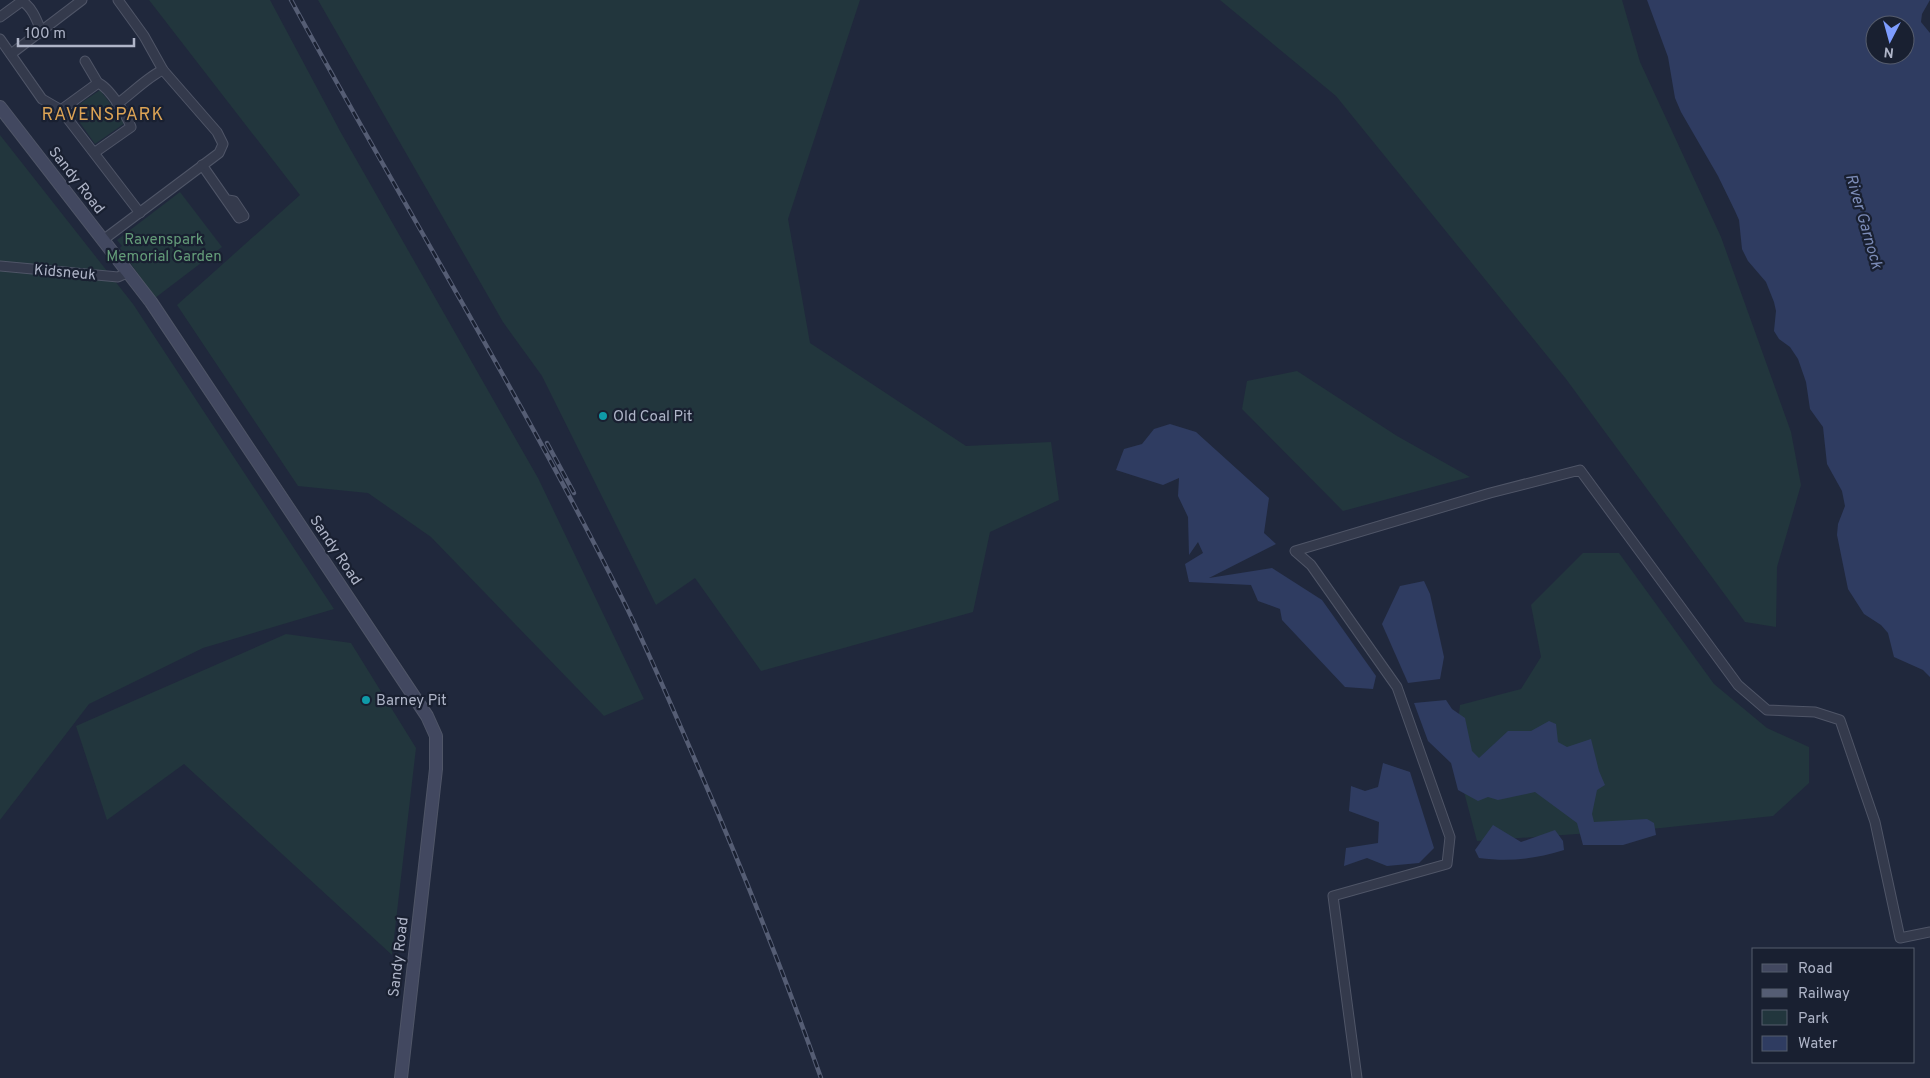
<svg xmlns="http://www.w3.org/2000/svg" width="1930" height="1078" font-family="Overpass,sans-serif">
	<rect width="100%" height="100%" fill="#20283c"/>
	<g fill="#22363d">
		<polygon points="149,0 270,0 340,131 538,478 644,699 604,716 431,537 368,493 298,486 177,305 300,195"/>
		<polygon points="318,0 860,0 788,219 810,343 966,446 1051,442 1059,500 990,532 973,612 761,671 695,578 656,605 542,376 503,322"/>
		<polygon points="1220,0 1622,0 1640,62 1721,237 1791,432 1801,485 1777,567 1776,627 1745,622 1566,379 1336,96"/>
		<polygon points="100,90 125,123 95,144 71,110"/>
		<polygon points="0,135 133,304 334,609 203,648 89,704 0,820"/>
		<polygon points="180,192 222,247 155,298 120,248 122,246 117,240"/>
		<polygon points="1297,371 1397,436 1470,477 1343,511 1242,409 1247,381"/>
		<polygon points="1583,553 1619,553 1714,684 1767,728 1809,747 1809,783 1773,816 1661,828 1477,841 1454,754 1460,705 1521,689 1541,657 1531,605"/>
		<polygon points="286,634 351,643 416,748 392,955 184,764 107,820 76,726"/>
	</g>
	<g fill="#2f3c61" fill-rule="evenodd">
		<path d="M 1647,0 L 1930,0 L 1922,14 L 1921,22 L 1930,33 L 1930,677 L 1923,670 L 1894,657 L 1888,633 L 1881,625 L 1864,614 L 1848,589 L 1837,535 L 1838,524 L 1845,506 L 1842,491 L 1827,464 L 1823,427 L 1810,409 L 1806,382 L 1798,359 L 1790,347 L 1779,339 L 1774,331 L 1776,311 L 1774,302 L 1766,282 L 1748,261 L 1742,249 L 1739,220 L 1735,211 L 1718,176 L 1681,112 L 1675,98 L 1668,57 ZM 1875,25 L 1905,25 L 1905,55 L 1875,55 Z"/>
		<polygon points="1170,424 1196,432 1269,498 1264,533 1276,544 1209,578 1272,568 1322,600 1376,676 1373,689 1345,687 1282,620 1280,609 1258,601 1251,585 1189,582 1185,564 1203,553 1198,542 1189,555 1188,517 1178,496 1179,478 1163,485 1116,470 1124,449 1142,444 1154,429"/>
		<polygon points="1424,581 1430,594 1444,657 1440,679 1408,683 1382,624 1400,586"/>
		<polygon points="1446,700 1452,709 1465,718 1472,751 1479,758 1508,731 1531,731 1549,721 1556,724 1558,742 1567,747 1591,739 1599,771 1605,785 1597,790 1592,814 1594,822 1647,819 1654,823 1656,835 1623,845 1583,845 1577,823 1535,792 1498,800 1488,797 1478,801 1458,790 1451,763 1428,741 1414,703"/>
		<polygon points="1383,763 1410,772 1434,848 1419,863 1387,866 1367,858 1344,866 1346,848 1378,843 1379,822 1349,811 1351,786 1365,791 1378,787"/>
		<path d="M 1493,825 L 1521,842 L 1555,830 L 1563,841 L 1564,850 C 1535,859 1510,862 1479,858 L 1475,850 Z"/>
	</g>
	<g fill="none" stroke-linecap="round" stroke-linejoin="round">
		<g stroke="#4f5567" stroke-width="11">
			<g id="street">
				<path d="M 0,17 L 22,1 C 33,8 37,21 42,33"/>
				<polyline points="0,39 42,99 61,110"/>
				<polyline points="11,54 82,0"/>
				<polyline points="85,61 98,83"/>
				<path d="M 117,104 C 130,95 150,75 163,70"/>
				<path d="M 94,153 L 131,127 C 127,116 109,87 98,83 L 61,110 L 140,213"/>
				<polyline points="202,165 239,218 244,216 234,201 228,200"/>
				<polyline points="103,240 219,153 223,144 217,132 163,70 144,36 118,0"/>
				<polyline points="0,266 118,277 129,272"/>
				<polyline points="1357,1078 1333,896 1447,864 1450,837 1397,687 1311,565 1295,551 1490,493 1580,470 1738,685 1767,710 1815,712 1840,720 1875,822 1900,938 1930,932"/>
			</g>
		</g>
		<g stroke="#4f5567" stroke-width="14">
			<polyline id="secondary" points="0,107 151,302 427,716 436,736 436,769 401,1078"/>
		</g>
		<use href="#street" stroke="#343a4c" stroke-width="9"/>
		<use href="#secondary" stroke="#424860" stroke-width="12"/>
		<g stroke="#555d74" stroke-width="4.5">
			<g id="rail">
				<path d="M 291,0 C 400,200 520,394 622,598 C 650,654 674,712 699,769 C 743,871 784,973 821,1078"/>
				<polyline points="547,443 574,493"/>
			</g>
		</g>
		<use href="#rail" stroke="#192031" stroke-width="2.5" stroke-dasharray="8" stroke-linecap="butt"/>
	</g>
	<g fill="#0f9aa8" stroke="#192031" stroke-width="2">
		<circle cx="603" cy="416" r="5"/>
		<circle cx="366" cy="700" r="5"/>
	</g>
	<g text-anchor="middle" stroke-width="4.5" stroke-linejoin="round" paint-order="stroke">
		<g font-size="15" fill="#afb5c8" stroke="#192031">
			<text transform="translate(77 180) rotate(52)" y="5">Sandy Road</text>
			<text transform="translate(65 272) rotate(5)" y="5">Kidsneuk</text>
			<text transform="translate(336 550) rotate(56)" y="5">Sandy Road</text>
			<text transform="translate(398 957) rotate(-83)" y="5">Sandy Road</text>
		</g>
		<g font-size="15" fill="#649c79" stroke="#192031">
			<text x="164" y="244">Ravenspark<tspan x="164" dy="17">Memorial Garden</tspan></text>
		</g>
		<g font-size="15" fill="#afb5c8" stroke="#192031" text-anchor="start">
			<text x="613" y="421">Old Coal Pit</text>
			<text x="376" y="705">Barney Pit</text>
		</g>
		<g font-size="16" font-style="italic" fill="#7c8cb8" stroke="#192031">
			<text transform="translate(1865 221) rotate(74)" y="6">River Garnock</text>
		</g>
		<g font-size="18" letter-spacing="1" fill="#dda455" stroke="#192031">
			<text x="103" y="120">RAVENSPARK</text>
		</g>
	</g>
	<rect x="1752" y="948" width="162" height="115" fill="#192031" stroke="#555c6d"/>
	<rect x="1762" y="964" width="25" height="8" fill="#424860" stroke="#555c6d"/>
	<text x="1798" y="973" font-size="15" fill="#afb5c8">Road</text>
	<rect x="1762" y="989" width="25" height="8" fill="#555d74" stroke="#555c6d"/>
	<text x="1798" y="998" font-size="15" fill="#afb5c8">Railway</text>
	<rect x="1762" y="1010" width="25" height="15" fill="#22363d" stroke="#555c6d"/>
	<text x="1798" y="1023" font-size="15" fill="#afb5c8">Park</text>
	<rect x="1762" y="1036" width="25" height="15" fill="#2f3c61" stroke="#555c6d"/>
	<text x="1798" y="1048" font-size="15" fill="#afb5c8">Water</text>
	<g transform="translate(1890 40) rotate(186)"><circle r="24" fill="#192031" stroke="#555c6d"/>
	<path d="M0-4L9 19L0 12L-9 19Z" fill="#7d9cff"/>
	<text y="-8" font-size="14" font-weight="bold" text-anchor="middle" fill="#afb5c8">N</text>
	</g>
	<path d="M18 38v8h116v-8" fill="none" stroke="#afb5c8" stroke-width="2.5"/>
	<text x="25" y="38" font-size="15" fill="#afb5c8" stroke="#192031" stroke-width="4" paint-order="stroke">100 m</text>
</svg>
